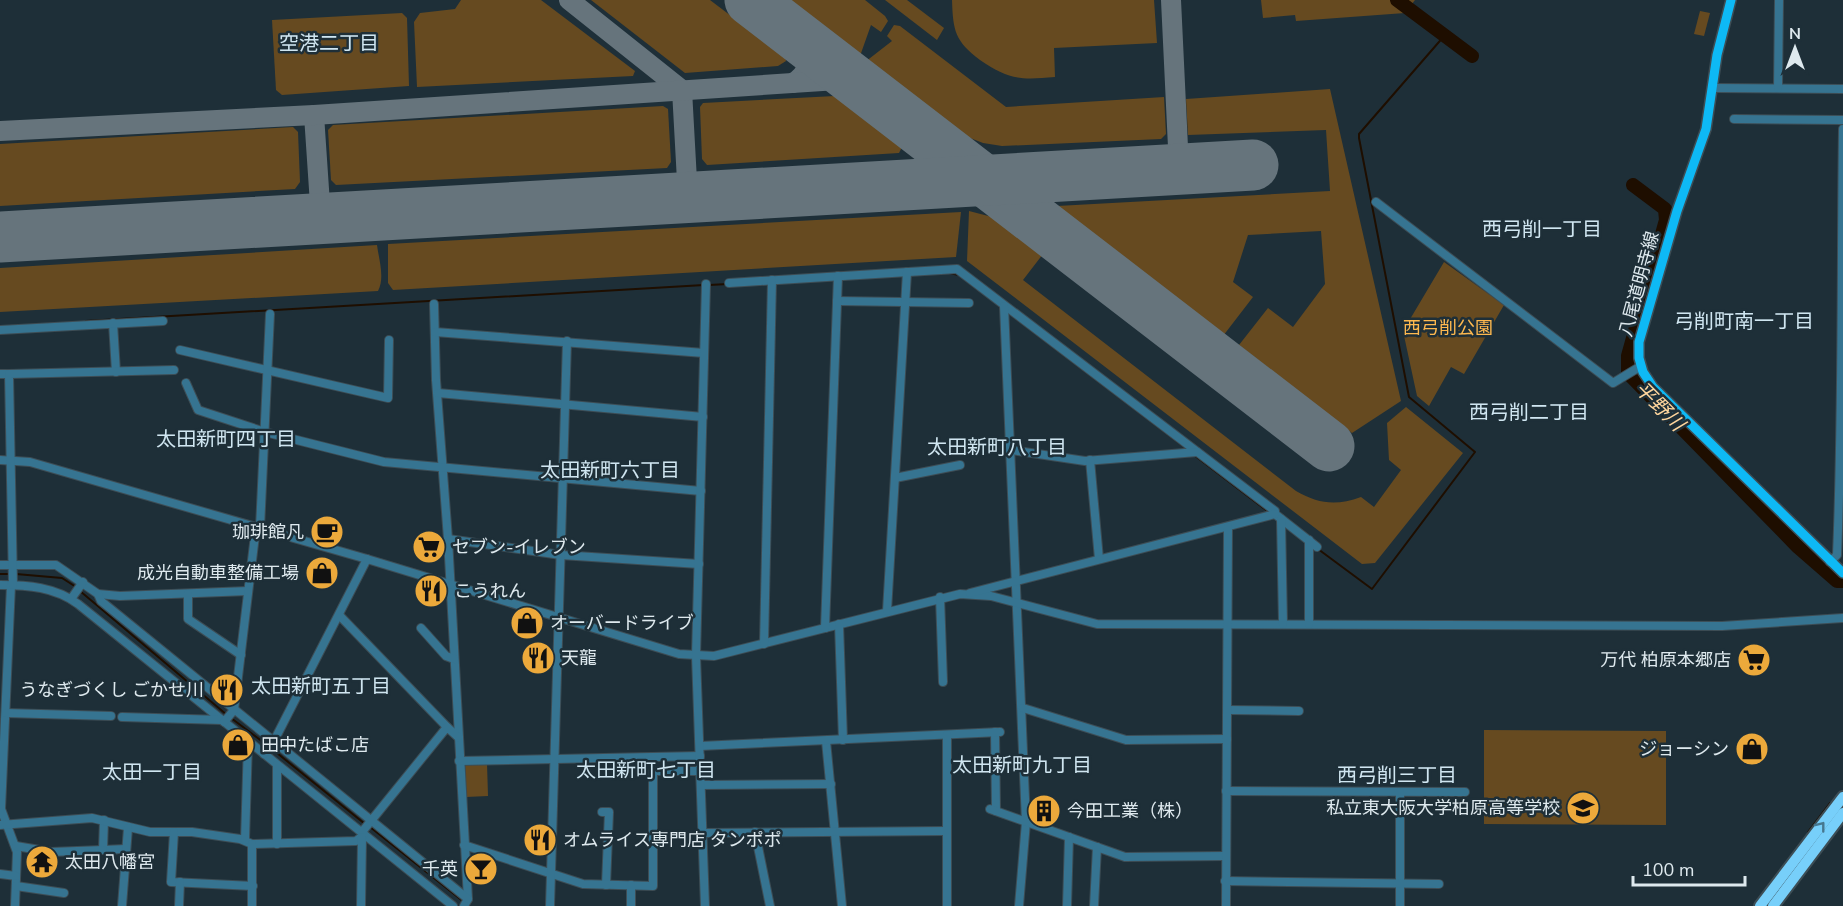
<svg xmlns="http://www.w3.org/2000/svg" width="1843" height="906" font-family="'Nunito Sans','Noto Sans JP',sans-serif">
	<rect width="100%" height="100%" fill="#1e2f38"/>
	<g fill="#664a20">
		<polygon points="461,0 541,0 635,71 633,76 417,87 414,22 420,13 455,9"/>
		<polygon points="591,0 710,0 785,57 786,61 778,66 685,73"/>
		<polygon points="785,0 865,0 885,16 888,21 881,32 871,25 860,56"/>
		<polygon points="885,0 907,0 944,28 937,40"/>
		<path d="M 952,0 L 1154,0 L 1157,43 L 1054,48 L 1055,77 C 1021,80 1009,80 980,60 C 955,41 953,31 952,0 Z"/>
		<polygon points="1261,0 1415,0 1405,13 1296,21 1295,15 1263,18"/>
		<polygon points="1700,11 1710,13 1704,36 1694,34"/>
		<polygon points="402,13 407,18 409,86 282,95 276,90 272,20"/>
		<polygon points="894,25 900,26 1006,107 1164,97 1166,134 1161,139 1002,146 983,143 965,136 865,62 892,41 887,36"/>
		<polygon points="1330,89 1401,401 1352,433 1239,345 1268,308 1293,327 1325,284 1321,231 1248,235 1233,282 1253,297 1223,336 1057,206 1330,191 1326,130 1188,135 1186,99"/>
		<polygon points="835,96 902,147 899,153 707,165 702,159 700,107 703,103"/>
		<polygon points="663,106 668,109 671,162 667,168 336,185 331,180 328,130 333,125"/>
		<polygon points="293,127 298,132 300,182 295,189 0,206 0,144"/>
		<path d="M 969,211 L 996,218 L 1043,254 L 1023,280 L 1296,491 C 1319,504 1336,506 1361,497 L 1374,507 L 1401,470 L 1389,460 L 1387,423 L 1406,407 L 1463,453 L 1375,563 L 1362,564 L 967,261 Z"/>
		<polygon points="961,212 956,257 393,290 388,283 388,244"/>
		<path d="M 377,245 C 379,260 385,278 378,291 L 0,312 L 0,268 Z"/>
		<polygon points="1444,262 1504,305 1464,374 1451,367 1429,406 1417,396 1403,331"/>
		<polygon points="1484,730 1666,731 1666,825 1484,824"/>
		<polygon points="487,763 488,796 466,797 465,764"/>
	</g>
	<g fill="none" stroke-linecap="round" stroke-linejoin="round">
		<g stroke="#1e0e00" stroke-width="2">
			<polyline points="949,273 959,275 977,289"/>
			<polyline points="709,285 728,284"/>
			<polyline points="1006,311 1187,449"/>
			<polyline points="86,321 704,285"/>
			<polyline points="1194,455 1270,513"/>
			<polyline points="1318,549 1372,589 1475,452 1409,397 1359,138 1359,134 1445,35"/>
			<polyline points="0,574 10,574"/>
			<polyline points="16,574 62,578 76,587"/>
			<polyline points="1837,581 1839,583"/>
			<polyline points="80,591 227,715"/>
			<polyline points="231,718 267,745"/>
			<polyline points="272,749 365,824"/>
			<polyline points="370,827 464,902"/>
			<polyline points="1808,832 1830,803"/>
		</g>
		<g stroke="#1e0e00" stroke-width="14">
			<polyline points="1397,0 1472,56"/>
			<polyline points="1633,185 1665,209 1666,220 1628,356 1628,373 1798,547 1837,581 1843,581"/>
		</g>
		<g stroke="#66747c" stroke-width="20">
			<polyline points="569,0 682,90 688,199"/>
			<path d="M 793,83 C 810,73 810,60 805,42"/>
			<polyline points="314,115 321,219"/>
			<polyline points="0,131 314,115 853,79"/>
			<polyline points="1157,170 1174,156 1178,147 1171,0"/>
		</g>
		<g stroke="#66747c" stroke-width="51">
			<polyline points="750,0 1329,446"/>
			<polyline points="0,237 1253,165"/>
		</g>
		<g stroke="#3d4d55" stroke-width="10">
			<g id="minor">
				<polyline points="1714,88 1843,89"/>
				<polyline points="1778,88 1779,0"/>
				<polyline points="1734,119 1843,120"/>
				<polyline points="1376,202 1613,383 1641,366"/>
				<polyline points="729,283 957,269 1275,511 1275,514 1317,547"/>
				<polyline points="837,301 969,303"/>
				<polyline points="434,304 436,380 448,539 468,899 464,906"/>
				<polyline points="1004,306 1026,822 1019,906"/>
				<polyline points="113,323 116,372"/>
				<polyline points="0,330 163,321"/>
				<polyline points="435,332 704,353"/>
				<polyline points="180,350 388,398 389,340"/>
				<polyline points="0,374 9,374"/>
				<polyline points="186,383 198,410 265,432 384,462 701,491"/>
				<polyline points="438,393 703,417"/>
				<polyline points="1011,450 1085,461 1197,452"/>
				<polyline points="0,460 30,462 367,559 679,654 714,656 960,594 991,596 1097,624 1722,626 1843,618"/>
				<polyline points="1090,460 1099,559"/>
				<polyline points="895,478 960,465"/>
				<polyline points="1281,519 1283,624"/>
				<polyline points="260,528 270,314"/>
				<polyline points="448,539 561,555 699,564"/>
				<polyline points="1309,540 1309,624"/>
				<path d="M 1830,562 L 1837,555 C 1843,413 1841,271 1843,129"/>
				<polyline points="0,565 56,565 98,594 120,596 248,591"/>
				<path d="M 0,585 C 28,585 55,587 78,604 L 453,906"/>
				<polyline points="11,585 1,809 17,852 15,906"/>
				<polyline points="13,585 9,374 174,370"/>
				<polyline points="970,593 1275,514"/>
				<polyline points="98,594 101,601 468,899"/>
				<polyline points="188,594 188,619 241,655"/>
				<polyline points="940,597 943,682"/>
				<polyline points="71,599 83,582"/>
				<polyline points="887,611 907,272"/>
				<polyline points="340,616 447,727"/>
				<polyline points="839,624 843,740"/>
				<polyline points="421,628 446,656 454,659"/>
				<polyline points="825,628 838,276"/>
				<polyline points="764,644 772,280"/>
				<polyline points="1023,708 1126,740 1227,739"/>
				<polyline points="1228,710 1299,711"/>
				<polyline points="6,713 111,716"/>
				<polyline points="122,717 222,720"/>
				<polyline points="224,722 234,710 256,527"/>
				<polyline points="995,732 996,811"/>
				<polyline points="826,741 842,906"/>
				<polyline points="700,746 1000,732"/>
				<polyline points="264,754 274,741 367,559"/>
				<polyline points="459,761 700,756"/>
				<polyline points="701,785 831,784"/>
				<polyline points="1226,791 1465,792"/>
				<polyline points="1400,792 1400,906"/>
				<polyline points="990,809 1125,857 1225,856"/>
				<polyline points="602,812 609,812 606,885"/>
				<polyline points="104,820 103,850 125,849"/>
				<polyline points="0,825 92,818 150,832 192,832 240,839 252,844 356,841 364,835"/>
				<polyline points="174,832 171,882 253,886"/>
				<polyline points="362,832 447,727 458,737"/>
				<polyline points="755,832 770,906"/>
				<polyline points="703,833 947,831"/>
				<polyline points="245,840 248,742"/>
				<polyline points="252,844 252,906"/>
				<polyline points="277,844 277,765"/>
				<polyline points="464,845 583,884 653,886 653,771 701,771"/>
				<polyline points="16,846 51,852 103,850"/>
				<polyline points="0,874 16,876"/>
				<polyline points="1225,881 1439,884"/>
				<polyline points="16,886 64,893"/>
				<polyline points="122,906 128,828"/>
				<polyline points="179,906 180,882"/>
				<polyline points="361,906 362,837"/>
				<polyline points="550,906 567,341"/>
				<polyline points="631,906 631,885"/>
				<polyline points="705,906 696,656 706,284"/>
				<polyline points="947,906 947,735"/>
				<polyline points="1067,906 1069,837"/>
				<polyline points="1094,906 1097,847"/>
				<polyline points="1226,906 1228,527"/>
			</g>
		</g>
		<g stroke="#3d4d55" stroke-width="12">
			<polyline id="major" points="1731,0 1717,55 1706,129 1677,211 1639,342 1639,358 1643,372 1653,387 1843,573"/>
		</g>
		<g stroke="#3d4d55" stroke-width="14">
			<g id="highway">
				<polyline points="1760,906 1843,797"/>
				<polyline points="1773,906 1843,813"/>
			</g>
		</g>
		<use href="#minor" stroke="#367491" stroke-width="8"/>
		<use href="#major" stroke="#0eb9f5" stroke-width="9"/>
		<use href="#highway" stroke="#77cffa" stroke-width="10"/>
	</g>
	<defs><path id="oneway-chevron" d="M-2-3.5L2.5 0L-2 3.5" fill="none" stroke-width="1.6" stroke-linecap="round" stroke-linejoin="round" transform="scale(1.5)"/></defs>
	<use stroke="#46778f" href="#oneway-chevron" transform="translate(1821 826) rotate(-52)"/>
	<defs>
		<g id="cafe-disc" transform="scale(1.725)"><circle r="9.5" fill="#eca93b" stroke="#1e2f38"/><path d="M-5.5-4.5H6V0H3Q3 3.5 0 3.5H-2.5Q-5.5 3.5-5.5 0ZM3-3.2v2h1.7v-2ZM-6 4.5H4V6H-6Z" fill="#111"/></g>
		<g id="supermarket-disc" transform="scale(1.725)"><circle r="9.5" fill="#eca93b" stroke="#1e2f38"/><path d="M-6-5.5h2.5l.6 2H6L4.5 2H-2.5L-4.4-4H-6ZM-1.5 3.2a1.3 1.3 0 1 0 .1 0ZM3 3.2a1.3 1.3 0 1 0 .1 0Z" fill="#111"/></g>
		<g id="shop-disc" transform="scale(1.725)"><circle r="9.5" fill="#eca93b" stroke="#1e2f38"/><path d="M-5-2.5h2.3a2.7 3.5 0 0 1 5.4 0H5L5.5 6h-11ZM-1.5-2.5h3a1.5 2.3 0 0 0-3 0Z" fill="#111"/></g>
		<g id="restaurant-disc" transform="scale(1.725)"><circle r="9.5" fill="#eca93b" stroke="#1e2f38"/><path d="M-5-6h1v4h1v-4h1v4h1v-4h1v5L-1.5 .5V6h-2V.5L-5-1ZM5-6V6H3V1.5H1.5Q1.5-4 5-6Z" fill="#111"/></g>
		<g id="school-disc" transform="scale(1.725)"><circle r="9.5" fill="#eca93b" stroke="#1e2f38"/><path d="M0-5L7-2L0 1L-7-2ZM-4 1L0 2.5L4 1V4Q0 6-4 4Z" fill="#111"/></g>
		<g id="building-disc" transform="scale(1.725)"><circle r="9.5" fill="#eca93b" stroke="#1e2f38"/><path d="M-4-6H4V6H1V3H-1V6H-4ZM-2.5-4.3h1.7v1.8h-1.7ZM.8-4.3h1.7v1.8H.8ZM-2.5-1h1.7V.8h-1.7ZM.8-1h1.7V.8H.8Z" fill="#111"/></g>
		<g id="temple-disc" transform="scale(1.725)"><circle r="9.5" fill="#eca93b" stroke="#1e2f38"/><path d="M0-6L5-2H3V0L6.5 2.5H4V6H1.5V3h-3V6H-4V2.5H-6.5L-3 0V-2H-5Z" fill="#111"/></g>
		<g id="bar-disc" transform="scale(1.725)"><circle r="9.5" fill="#eca93b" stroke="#1e2f38"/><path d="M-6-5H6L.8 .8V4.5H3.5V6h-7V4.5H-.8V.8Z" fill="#111"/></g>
	</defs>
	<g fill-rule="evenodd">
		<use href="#cafe-disc" x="327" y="532"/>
		<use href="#supermarket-disc" x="429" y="547"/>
		<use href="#shop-disc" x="322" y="573"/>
		<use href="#restaurant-disc" x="431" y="591"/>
		<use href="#shop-disc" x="527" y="623"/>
		<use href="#restaurant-disc" x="538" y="658"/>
		<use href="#supermarket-disc" x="1754" y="660"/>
		<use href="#restaurant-disc" x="227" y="690"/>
		<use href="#shop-disc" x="238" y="745"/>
		<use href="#shop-disc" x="1752" y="749"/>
		<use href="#school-disc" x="1583" y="808"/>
		<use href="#building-disc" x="1044" y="811"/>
		<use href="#restaurant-disc" x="540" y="840"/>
		<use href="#temple-disc" x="42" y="862"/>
		<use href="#bar-disc" x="481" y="869"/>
	</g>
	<g text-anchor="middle" stroke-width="5" stroke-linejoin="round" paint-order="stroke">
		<g font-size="18" fill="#dee9ee" stroke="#1e2f38">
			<text transform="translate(1639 284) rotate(-75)" y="6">八尾道明寺線</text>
		</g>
		<g font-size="18" fill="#feb94f" stroke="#1e2f38">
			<text x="1448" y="334">西弓削公園</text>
		</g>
		<g font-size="18" fill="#dee9ee" stroke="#1e2f38" text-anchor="start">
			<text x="304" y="538" text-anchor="end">珈琲館凡</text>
			<text x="452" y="553">セブン-イレブン</text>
			<text x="299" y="579" text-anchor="end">成光自動車整備工場</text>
			<text x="454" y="597">こうれん</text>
			<text x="550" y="629">オーバードライブ</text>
			<text x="561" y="664">天龍</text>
			<text x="1731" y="666" text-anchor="end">万代 柏原本郷店</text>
			<text x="204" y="696" text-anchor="end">うなぎづくし ごかせ川</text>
			<text x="261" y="751">田中たばこ店</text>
			<text x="1729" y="755" text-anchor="end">ジョーシン</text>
			<text x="1560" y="814" text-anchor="end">私立東大阪大学柏原高等学校</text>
			<text x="1067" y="817">今田工業（株）</text>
			<text x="563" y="846">オムライス専門店 タンポポ</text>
			<text x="65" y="868">太田八幡宮</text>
			<text x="458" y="875" text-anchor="end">千英</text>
		</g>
		<g font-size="20" fill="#d0e6f1" stroke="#1e2f38">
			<text x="329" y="50">空港二丁目</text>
			<text x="1542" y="236">西弓削一丁目</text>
			<text x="1744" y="328">弓削町南一丁目</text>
			<text x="1529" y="419">西弓削二丁目</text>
			<text x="226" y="446">太田新町四丁目</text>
			<text x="997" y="454">太田新町八丁目</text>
			<text x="610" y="477">太田新町六丁目</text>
			<text x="321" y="693">太田新町五丁目</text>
			<text x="1022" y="772">太田新町九丁目</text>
			<text x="646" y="777">太田新町七丁目</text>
			<text x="152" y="779">太田一丁目</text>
			<text x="1397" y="782">西弓削三丁目</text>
		</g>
		<g font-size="20" font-style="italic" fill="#ffd69d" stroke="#1e2f38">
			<text transform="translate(1660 406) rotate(45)" y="7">平野川</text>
		</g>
	</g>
	<g transform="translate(1795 48)" stroke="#1e2f38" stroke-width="4.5" paint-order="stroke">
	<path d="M0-4.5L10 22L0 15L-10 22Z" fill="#dee9ee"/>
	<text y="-9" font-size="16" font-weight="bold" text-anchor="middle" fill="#dee9ee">N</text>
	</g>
	<path d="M1633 876v9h112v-9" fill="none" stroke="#dee9ee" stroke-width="3"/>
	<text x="1642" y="876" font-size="18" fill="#dee9ee" stroke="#1e2f38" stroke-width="4.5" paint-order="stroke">100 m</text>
</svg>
